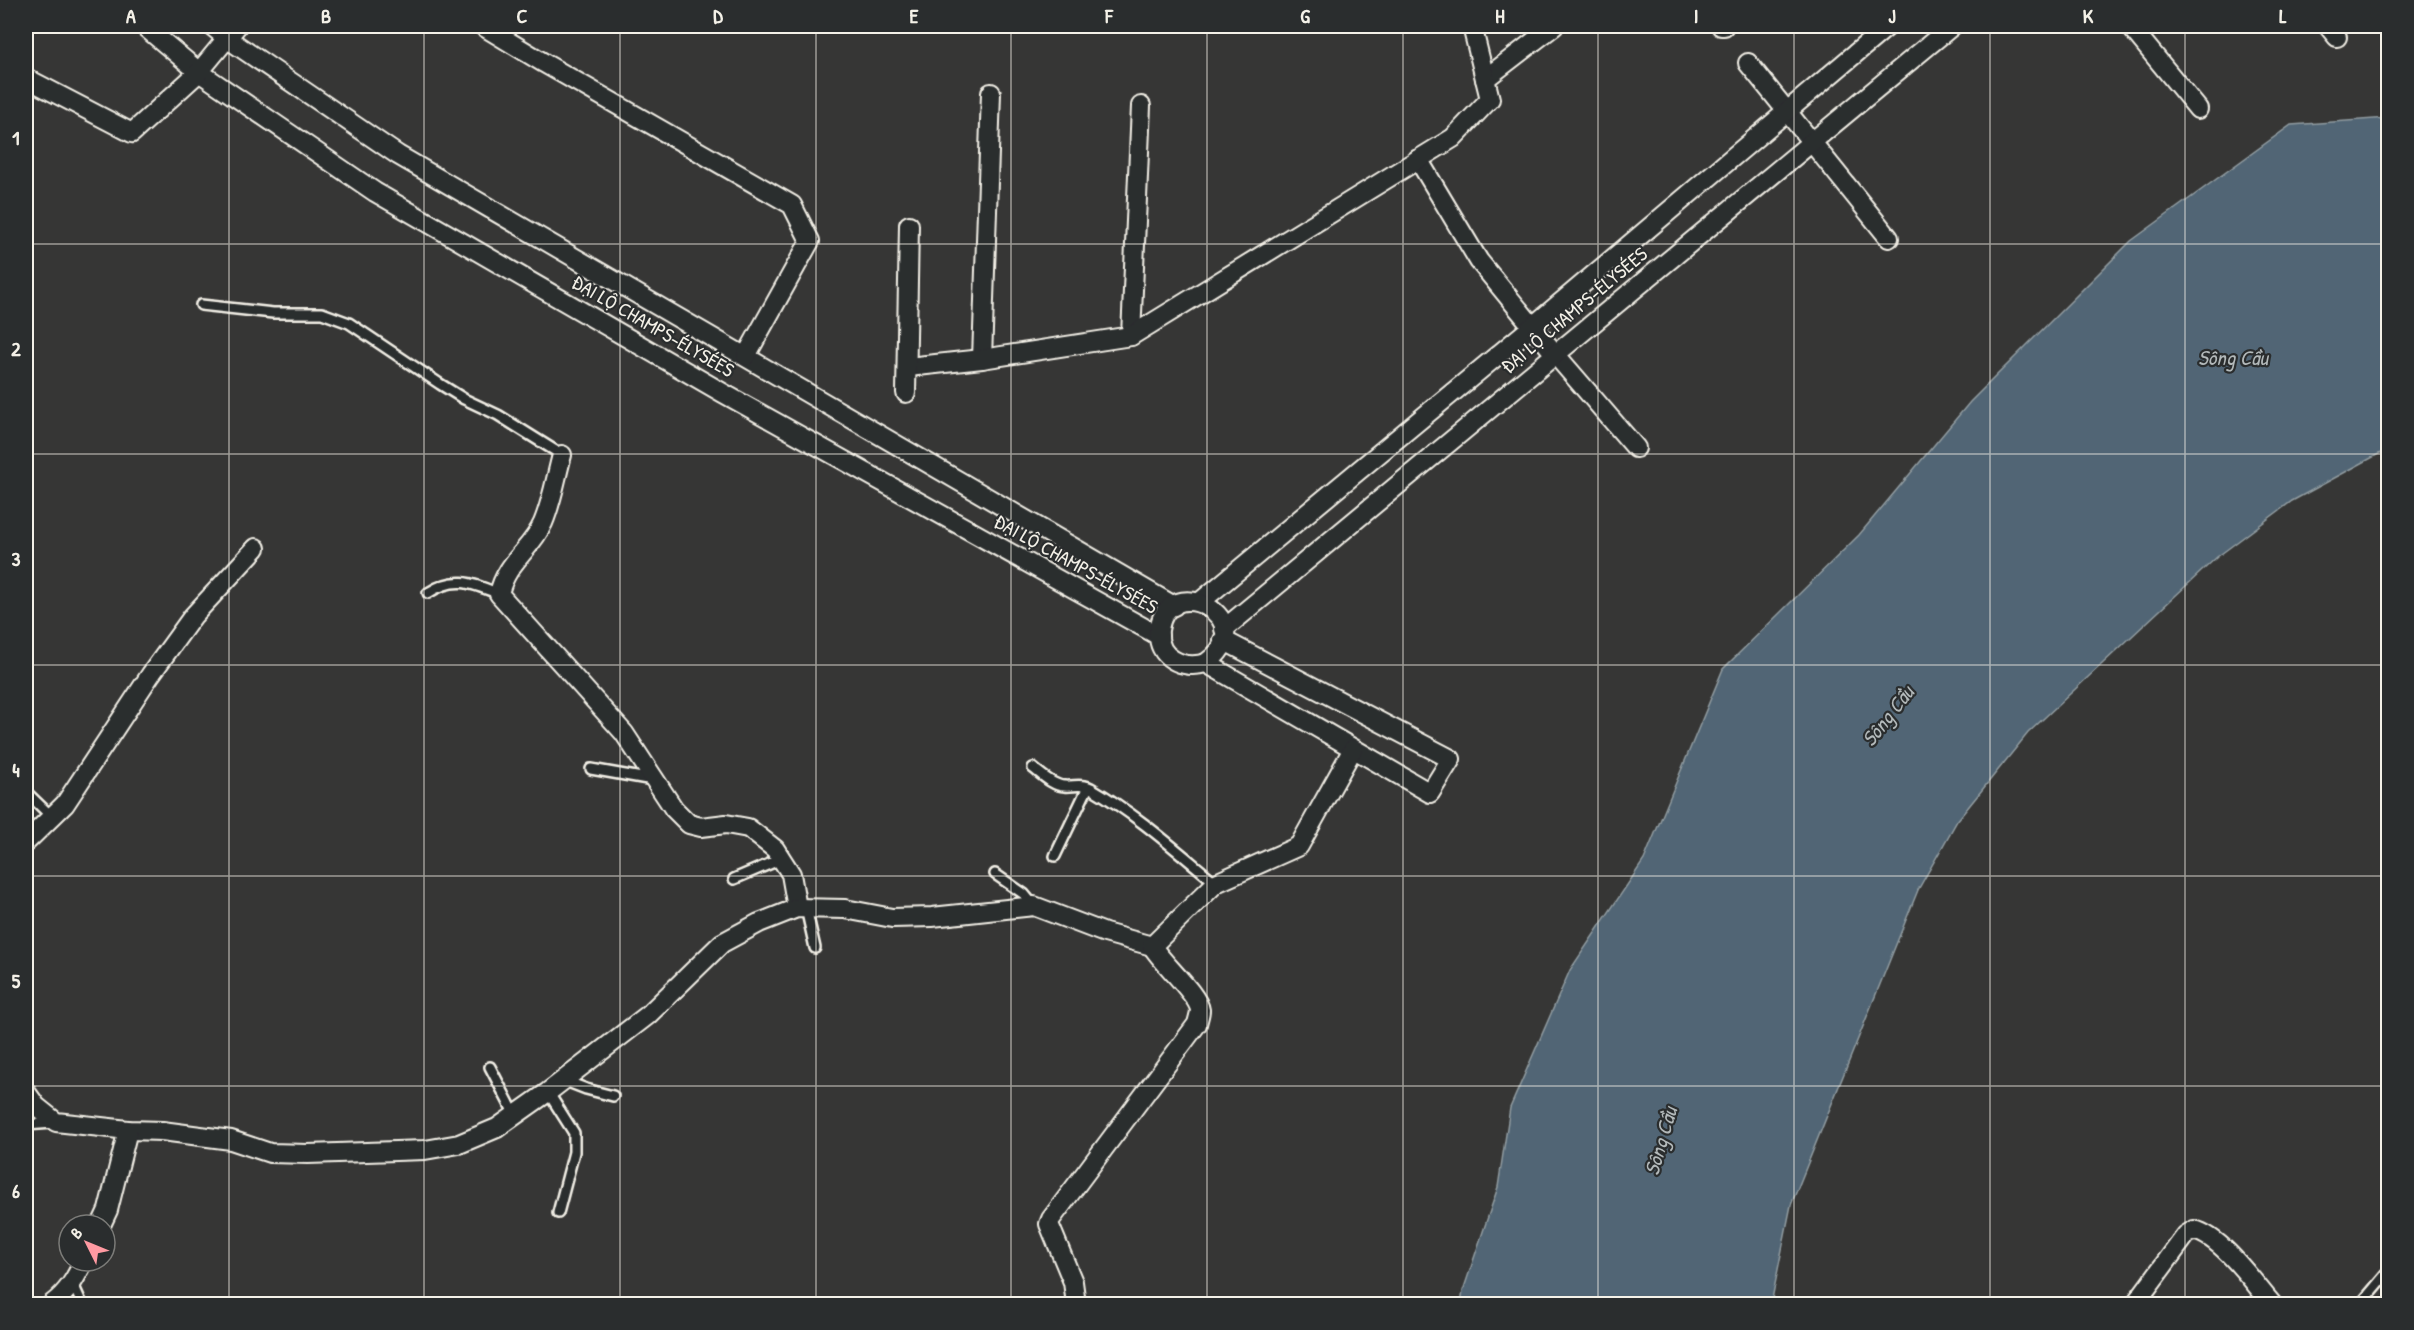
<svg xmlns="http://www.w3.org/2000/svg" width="2414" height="1330" font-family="'Patrick Hand',sans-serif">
	<rect width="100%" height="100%" fill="#363635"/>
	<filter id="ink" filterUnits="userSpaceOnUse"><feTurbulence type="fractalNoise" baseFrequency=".0167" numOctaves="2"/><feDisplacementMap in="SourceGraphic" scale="12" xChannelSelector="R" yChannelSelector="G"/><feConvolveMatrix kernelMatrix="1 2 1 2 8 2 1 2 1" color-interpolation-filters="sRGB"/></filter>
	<g filter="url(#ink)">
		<polygon fill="#516574" stroke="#929da2" stroke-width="1.5" points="2388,118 2388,449 2292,501 2217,557 2028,733 1957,821 1918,890 1791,1205 1771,1304 1461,1304 1463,1291 1498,1187 1510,1108 1570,970 1644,860 1723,669 1859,535 1970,402 2131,241 2291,125"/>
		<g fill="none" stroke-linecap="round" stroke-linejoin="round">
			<g stroke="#f4f1e8" stroke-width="14">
				<g id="service">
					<polyline points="201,305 273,313 322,313 349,323 440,384 464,399 498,415 562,455"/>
					<path d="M 428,593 C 455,575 472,583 499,594"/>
					<path d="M 1033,768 C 1041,774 1053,786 1064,786 C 1074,787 1081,783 1091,788 C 1136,814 1176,850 1216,883"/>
					<polyline points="591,769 653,780"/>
					<polyline points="26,792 52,817"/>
					<polyline points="1055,856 1088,787"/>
					<polyline points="995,874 1024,894 1034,906"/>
					<polyline points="734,879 781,859"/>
					<polyline points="806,908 815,948"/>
					<polyline points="490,1067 515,1115"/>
					<polyline points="563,1080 586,1089 613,1096"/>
					<polyline points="548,1092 574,1133 574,1152 558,1213"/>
					<polyline points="26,1125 53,1123"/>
					<polyline points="73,1284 82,1304"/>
					<polyline points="2361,1304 2388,1272"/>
				</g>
			</g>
			<g stroke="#f4f1e8" stroke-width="22">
				<g id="minor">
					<polyline points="144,26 199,72 375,192 723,393 1159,636"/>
					<polyline points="212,26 228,39 398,155 1174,606"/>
					<polyline points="483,26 544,63 792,205 810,241 746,356"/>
					<polyline points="1721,26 1724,26"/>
					<polyline points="2130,26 2198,109"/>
					<polyline points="2328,26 2337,37"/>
					<polyline points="1748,63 1889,238"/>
					<polyline points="26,78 132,133 199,72 237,26"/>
					<polyline points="1485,79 1554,26"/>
					<polyline points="1418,159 1479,261 1555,354 1636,448"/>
					<polyline points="1131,336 1141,106"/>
					<polyline points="982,359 991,93"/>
					<polyline points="908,367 982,359 1131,336 1453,138 1490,99 1472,26"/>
					<polyline points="906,393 909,225"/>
					<path d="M 562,455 C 556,477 552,502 543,523 C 531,550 506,562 499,594 L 624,733 L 674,809 L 689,824 L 701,827 L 726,824 L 748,828 L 775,849 L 791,874 L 797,908"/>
					<polyline points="1200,602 1533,326 1888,26"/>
					<polyline points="1224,629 1952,26"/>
					<path d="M 1206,663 C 1266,621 1167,567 1159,630 C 1156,658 1183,670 1206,663 L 1430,793 L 1451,759 L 1223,640"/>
					<polyline points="26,842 65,804 151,674 193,616 256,548"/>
					<polyline points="26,1092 36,1106 56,1122 128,1130 162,1131 231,1140 270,1153 308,1154 425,1150 459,1144 497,1128 548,1092 648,1015 722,943 759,923 797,908 845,909 892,918 932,917 1034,906 1105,933 1152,946 1216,883 1299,846 1353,749"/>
					<polyline points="101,1225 108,1210 128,1130"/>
					<path d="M 52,1304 C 68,1292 75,1279 84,1261"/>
					<path d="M 1076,1304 L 1073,1282 L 1049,1224 L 1051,1219 L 1197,1024 C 1198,1019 1200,1014 1200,1010 C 1198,994 1162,963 1152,946"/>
					<path d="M 2135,1304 L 2186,1235 L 2194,1230 C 2222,1237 2253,1282 2272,1304"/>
				</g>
			</g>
			<use href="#service" stroke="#2a2d2e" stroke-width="9"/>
			<use href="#minor" stroke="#2a2d2e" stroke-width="18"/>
		</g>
	</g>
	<path fill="none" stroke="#f4f1e8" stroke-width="1.5" stroke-opacity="0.55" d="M 229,26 L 229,1304M 424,26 L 424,1304M 620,26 L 620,1304M 816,26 L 816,1304M 1011,26 L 1011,1304M 1207,26 L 1207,1304M 1403,26 L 1403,1304M 1598,26 L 1598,1304M 1794,26 L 1794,1304M 1990,26 L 1990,1304M 2185,26 L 2185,1304M 26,244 L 2388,244M 26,454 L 2388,454M 26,665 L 2388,665M 26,876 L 2388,876M 26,1086 L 2388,1086"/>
	<g text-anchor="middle" stroke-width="4.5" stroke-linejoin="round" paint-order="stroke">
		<g font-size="20" fill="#f4f1e8" stroke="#2a2d2e">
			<text transform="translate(1574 310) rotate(-40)" y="7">ĐẠI LỘ CHAMPS-ÉLYSÉES</text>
			<text transform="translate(653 326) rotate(30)" y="7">ĐẠI LỘ CHAMPS-ÉLYSÉES</text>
			<text transform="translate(1076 564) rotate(29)" y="7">ĐẠI LỘ CHAMPS-ÉLYSÉES</text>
		</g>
		<g font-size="21" font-style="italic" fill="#b3b9ba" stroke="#2a2d2e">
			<text x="2233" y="365">Sông Cầu</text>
			<text transform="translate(1888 716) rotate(-52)" y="7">Sông Cầu</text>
			<text transform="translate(1661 1141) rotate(-74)" y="7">Sông Cầu</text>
		</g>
	</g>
	<rect width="2414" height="1330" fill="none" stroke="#2a2d2e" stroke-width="66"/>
	<g transform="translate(87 1243) rotate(313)"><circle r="28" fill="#2a2d2e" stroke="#7b7b78" stroke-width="1.5"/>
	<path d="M0-4.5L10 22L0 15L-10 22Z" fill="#ff9aa2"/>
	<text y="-9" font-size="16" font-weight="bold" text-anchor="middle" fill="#f4f1e8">B</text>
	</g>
	<rect x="33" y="33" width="2348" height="1264" fill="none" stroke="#f4f1e8" stroke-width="2"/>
	<g font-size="20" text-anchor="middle" font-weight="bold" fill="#f4f1e8">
		<text x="131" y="23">A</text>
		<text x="326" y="23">B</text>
		<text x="522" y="23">C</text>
		<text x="718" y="23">D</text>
		<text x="914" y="23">E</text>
		<text x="1109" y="23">F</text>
		<text x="1305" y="23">G</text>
		<text x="1500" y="23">H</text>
		<text x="1696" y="23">I</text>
		<text x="1892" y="23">J</text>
		<text x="2088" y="23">K</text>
		<text x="2283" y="23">L</text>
		<text x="16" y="145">1</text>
		<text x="16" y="356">2</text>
		<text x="16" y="566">3</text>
		<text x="16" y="777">4</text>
		<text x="16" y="988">5</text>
		<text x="16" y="1198">6</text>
	</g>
</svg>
